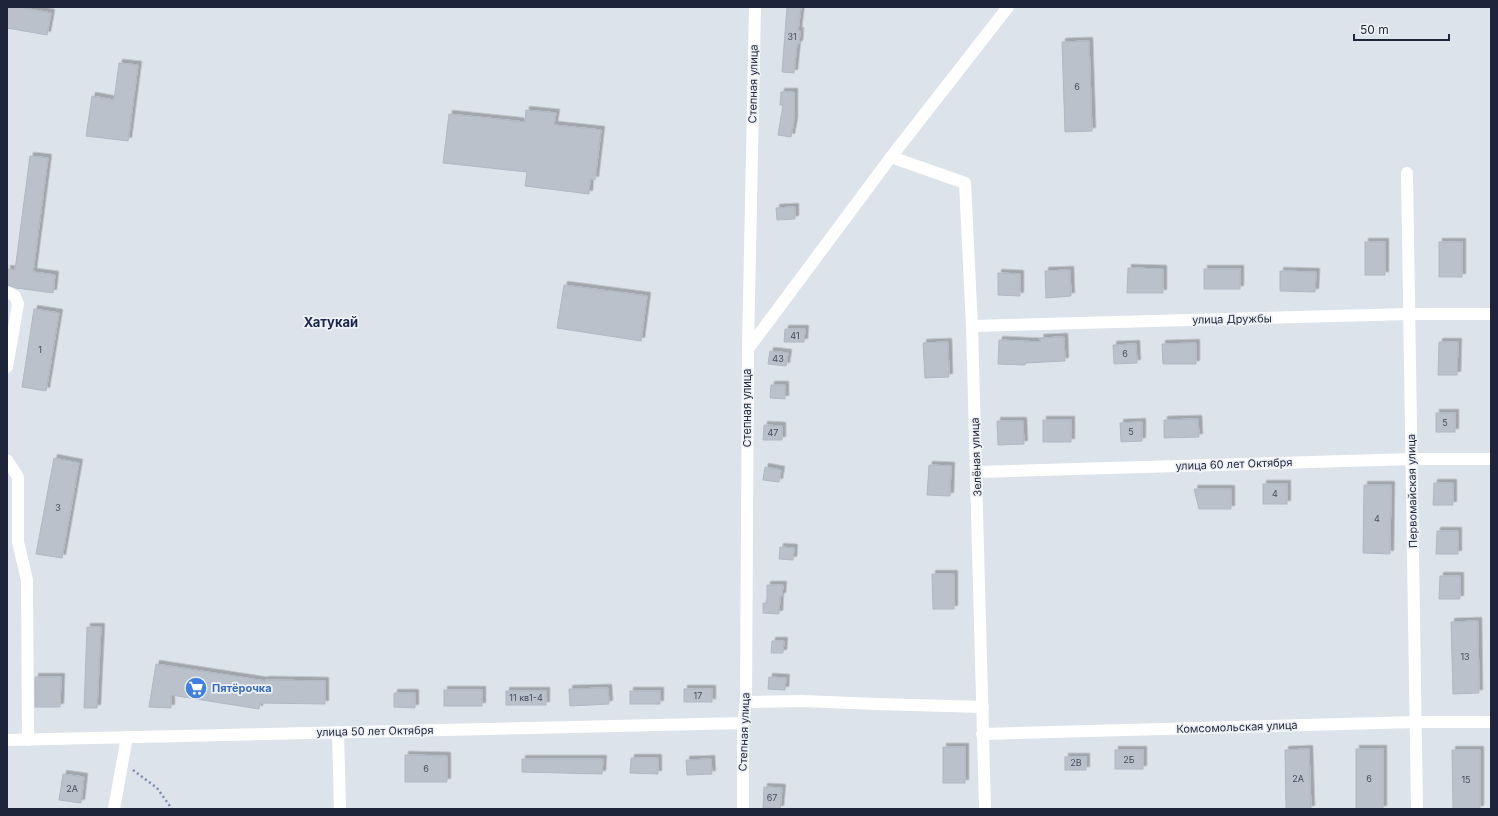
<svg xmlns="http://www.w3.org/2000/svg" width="1498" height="816" font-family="Inter,sans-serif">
	<defs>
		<filter id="shadow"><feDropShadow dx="3.5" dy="-3.5" stdDeviation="0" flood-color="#0004"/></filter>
	</defs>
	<rect width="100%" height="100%" fill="#dde3ea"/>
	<g fill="#bac1cb" stroke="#b0b8c4" filter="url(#shadow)">
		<polygon points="7,7 18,7 51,13 47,35 7,28"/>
		<polygon points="787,7 801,7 798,31 800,31 799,44 797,44 794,73 782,72"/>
		<polygon points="1089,41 1092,131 1065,132 1062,42"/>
		<polygon points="119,63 138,65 128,141 86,136 92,96 114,100"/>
		<polygon points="781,92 794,92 794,121 791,137 778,135 783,105 780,105"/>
		<polygon points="526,110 556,113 554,125 601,130 595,180 590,179 589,194 525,186 527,172 443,163 449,114 525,122"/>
		<polygon points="30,156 48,158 33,272 55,275 53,293 16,288 7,285 7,269 15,270"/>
		<polygon points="795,207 795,219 777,220 776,208"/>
		<rect x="1365" y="242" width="20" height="33"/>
		<rect x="1439" y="242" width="23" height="35"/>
		<polygon points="1128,268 1163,269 1163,293 1127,293"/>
		<rect x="1204" y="269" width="36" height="20"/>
		<polygon points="1070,270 1071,296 1046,298 1045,271"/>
		<polygon points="1280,271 1316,272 1315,292 1280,291"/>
		<polygon points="998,273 1020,274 1020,296 998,295"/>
		<polygon points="564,285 647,296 641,341 557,328"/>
		<polygon points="34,309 59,313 46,391 22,387"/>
		<polygon points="785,329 805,329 804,342 784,342"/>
		<polygon points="1064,337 1065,361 1026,363 1025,365 998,364 999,340 1041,342 1040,338"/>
		<polygon points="948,342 949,377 925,378 923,343"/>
		<polygon points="1439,342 1458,342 1457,375 1438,375"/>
		<polygon points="1196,343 1196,364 1163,364 1162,344"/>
		<polygon points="1136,344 1137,363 1114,364 1113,345"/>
		<polygon points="770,351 788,353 786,366 768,364"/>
		<polygon points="771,385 785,385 785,399 770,398"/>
		<rect x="1436" y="413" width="19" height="19"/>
		<polygon points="1198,419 1199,437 1164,438 1164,420"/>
		<rect x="1043" y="420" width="28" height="22"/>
		<polygon points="997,421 1023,421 1024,444 998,445"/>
		<polygon points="1142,422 1142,441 1121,442 1120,423"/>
		<polygon points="764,425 782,426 782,440 763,440"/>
		<polygon points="54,458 79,463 62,558 36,554"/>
		<polygon points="929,465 951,466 950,496 927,495"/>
		<polygon points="765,467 781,470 779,482 763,480"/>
		<polygon points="1434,483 1453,483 1453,505 1433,505"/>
		<rect x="1263" y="484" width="24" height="20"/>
		<polygon points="1364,485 1391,485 1390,554 1363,553"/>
		<polygon points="1194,489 1231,489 1231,509 1199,509"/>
		<polygon points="1437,531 1458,531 1458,554 1436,554"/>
		<polygon points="780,547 794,548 793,560 779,559"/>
		<polygon points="932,574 954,574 954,609 933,609"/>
		<polygon points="1440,576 1460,576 1460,599 1439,599"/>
		<polygon points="767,585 783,585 782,596 780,596 779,614 763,613 763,603 767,603"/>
		<polygon points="1478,621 1479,693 1453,694 1451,622"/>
		<polygon points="87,627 101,627 97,708 84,708"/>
		<polygon points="772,641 784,641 783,653 771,653"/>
		<polygon points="156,664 265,681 265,680 325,681 325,704 260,703 259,709 171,695 171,708 149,707"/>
		<polygon points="35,677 61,677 60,707 35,707"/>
		<polygon points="769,677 786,678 785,690 768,689"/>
		<polygon points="608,688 609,704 570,706 569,689"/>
		<rect x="684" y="689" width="28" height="13"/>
		<rect x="444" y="690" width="38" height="16"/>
		<rect x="506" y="691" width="40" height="14"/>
		<rect x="630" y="691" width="30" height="13"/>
		<polygon points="394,693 415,693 415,708 394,707"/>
		<rect x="943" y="747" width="22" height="36"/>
		<polygon points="1309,749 1311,809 1286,809 1285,750"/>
		<rect x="1356" y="749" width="27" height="60"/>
		<rect x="1115" y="750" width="28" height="19"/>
		<polygon points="1452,750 1480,750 1480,809 1453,809"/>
		<polygon points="405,755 447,756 447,782 405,782"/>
		<rect x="1065" y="757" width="21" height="13"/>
		<polygon points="631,758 658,758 658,774 630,773"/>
		<polygon points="522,759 603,759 602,774 522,772"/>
		<polygon points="711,759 712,774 687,775 686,760"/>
		<polygon points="63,774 84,777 81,803 59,800"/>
		<polygon points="764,787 782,788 780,809 763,808"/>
	</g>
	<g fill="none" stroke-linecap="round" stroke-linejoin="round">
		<polyline stroke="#7c8baf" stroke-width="2.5" stroke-dasharray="2 3" stroke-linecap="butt" points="133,770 157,788 172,809"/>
		<g stroke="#fff" stroke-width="12">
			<polyline points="891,157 965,183 972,326 985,809"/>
			<polyline points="1407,173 1417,809"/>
			<polyline points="7,292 15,296 18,304 7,367"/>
			<polyline points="972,326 1409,314 1491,314"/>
			<polyline points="748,349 891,157 1008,7"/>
			<polyline points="7,460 18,477 18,542 27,580 28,740"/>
			<polyline points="977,472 1411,459 1491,459"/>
			<polyline points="746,702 802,701 877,704 983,707"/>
			<polyline points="338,732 340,809"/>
			<polyline points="982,734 1416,722 1491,722"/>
			<polyline points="7,740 743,723"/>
			<polyline points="114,809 127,737"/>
			<polyline points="743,809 743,723 746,702 748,349 755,7"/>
		</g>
	</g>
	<defs>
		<g id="supermarket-disc" transform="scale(1.15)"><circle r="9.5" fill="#3f7fe0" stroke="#eef2f7"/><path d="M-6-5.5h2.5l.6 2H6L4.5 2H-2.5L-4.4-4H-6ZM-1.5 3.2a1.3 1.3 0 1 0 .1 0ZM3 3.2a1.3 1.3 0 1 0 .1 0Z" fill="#fff"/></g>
	</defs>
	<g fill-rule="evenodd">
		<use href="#supermarket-disc" x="196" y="688"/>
	</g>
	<g text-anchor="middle" stroke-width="3.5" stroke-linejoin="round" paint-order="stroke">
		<g font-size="9" fill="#454c5e">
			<text x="792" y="40">31</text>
			<text x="1077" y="90">6</text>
			<text x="795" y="339">41</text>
			<text x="40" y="353">1</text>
			<text x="1125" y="357">6</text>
			<text x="778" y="362">43</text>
			<text x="1445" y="426">5</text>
			<text x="1131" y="435">5</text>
			<text x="773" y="436">47</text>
			<text x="1275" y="497">4</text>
			<text x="58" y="511">3</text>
			<text x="1377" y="522">4</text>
			<text x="1465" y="660">13</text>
			<text x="698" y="699">17</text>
			<text x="526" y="701">11 кв1-4</text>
			<text x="1129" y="763">2Б</text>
			<text x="1076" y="766">2В</text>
			<text x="426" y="772">6</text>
			<text x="1298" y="782">2А</text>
			<text x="1369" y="782">6</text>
			<text x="1466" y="783">15</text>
			<text x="72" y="792">2А</text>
			<text x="772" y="801">67</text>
		</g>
		<g font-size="11" fill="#1e253a" stroke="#eef2f7">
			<text transform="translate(753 84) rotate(-89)" y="4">Степная улица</text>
			<text transform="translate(1232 319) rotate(-1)" y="4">улица Дружбы</text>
			<text transform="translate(747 408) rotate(-90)" y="4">Степная улица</text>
			<text transform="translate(976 457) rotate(-92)" y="4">Зелёная улица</text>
			<text transform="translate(1234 464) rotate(-2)" y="4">улица 60 лет Октября</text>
			<text transform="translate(1412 491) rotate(-91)" y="4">Первомайская улица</text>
			<text transform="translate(1237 727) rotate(-2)" y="4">Комсомольская улица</text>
			<text transform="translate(375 731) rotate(-1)" y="4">улица 50 лет Октября</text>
			<text transform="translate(744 732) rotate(-88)" y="4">Степная улица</text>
		</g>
		<g font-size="11" font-weight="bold" fill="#366cbe" stroke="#eef2f7" text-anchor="start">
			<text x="212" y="692">Пятёрочка</text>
		</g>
		<g font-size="13" font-weight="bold" fill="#1a254d" stroke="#eef2f7">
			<text x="331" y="327">Хатукай</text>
		</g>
	</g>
	<rect width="1498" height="816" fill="none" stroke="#1e253a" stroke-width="16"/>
	<path d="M1354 34v6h95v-6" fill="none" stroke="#1e253a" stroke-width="2"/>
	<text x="1360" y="34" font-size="12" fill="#1e253a" stroke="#eef2f7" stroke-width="3" paint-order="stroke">50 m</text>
</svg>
